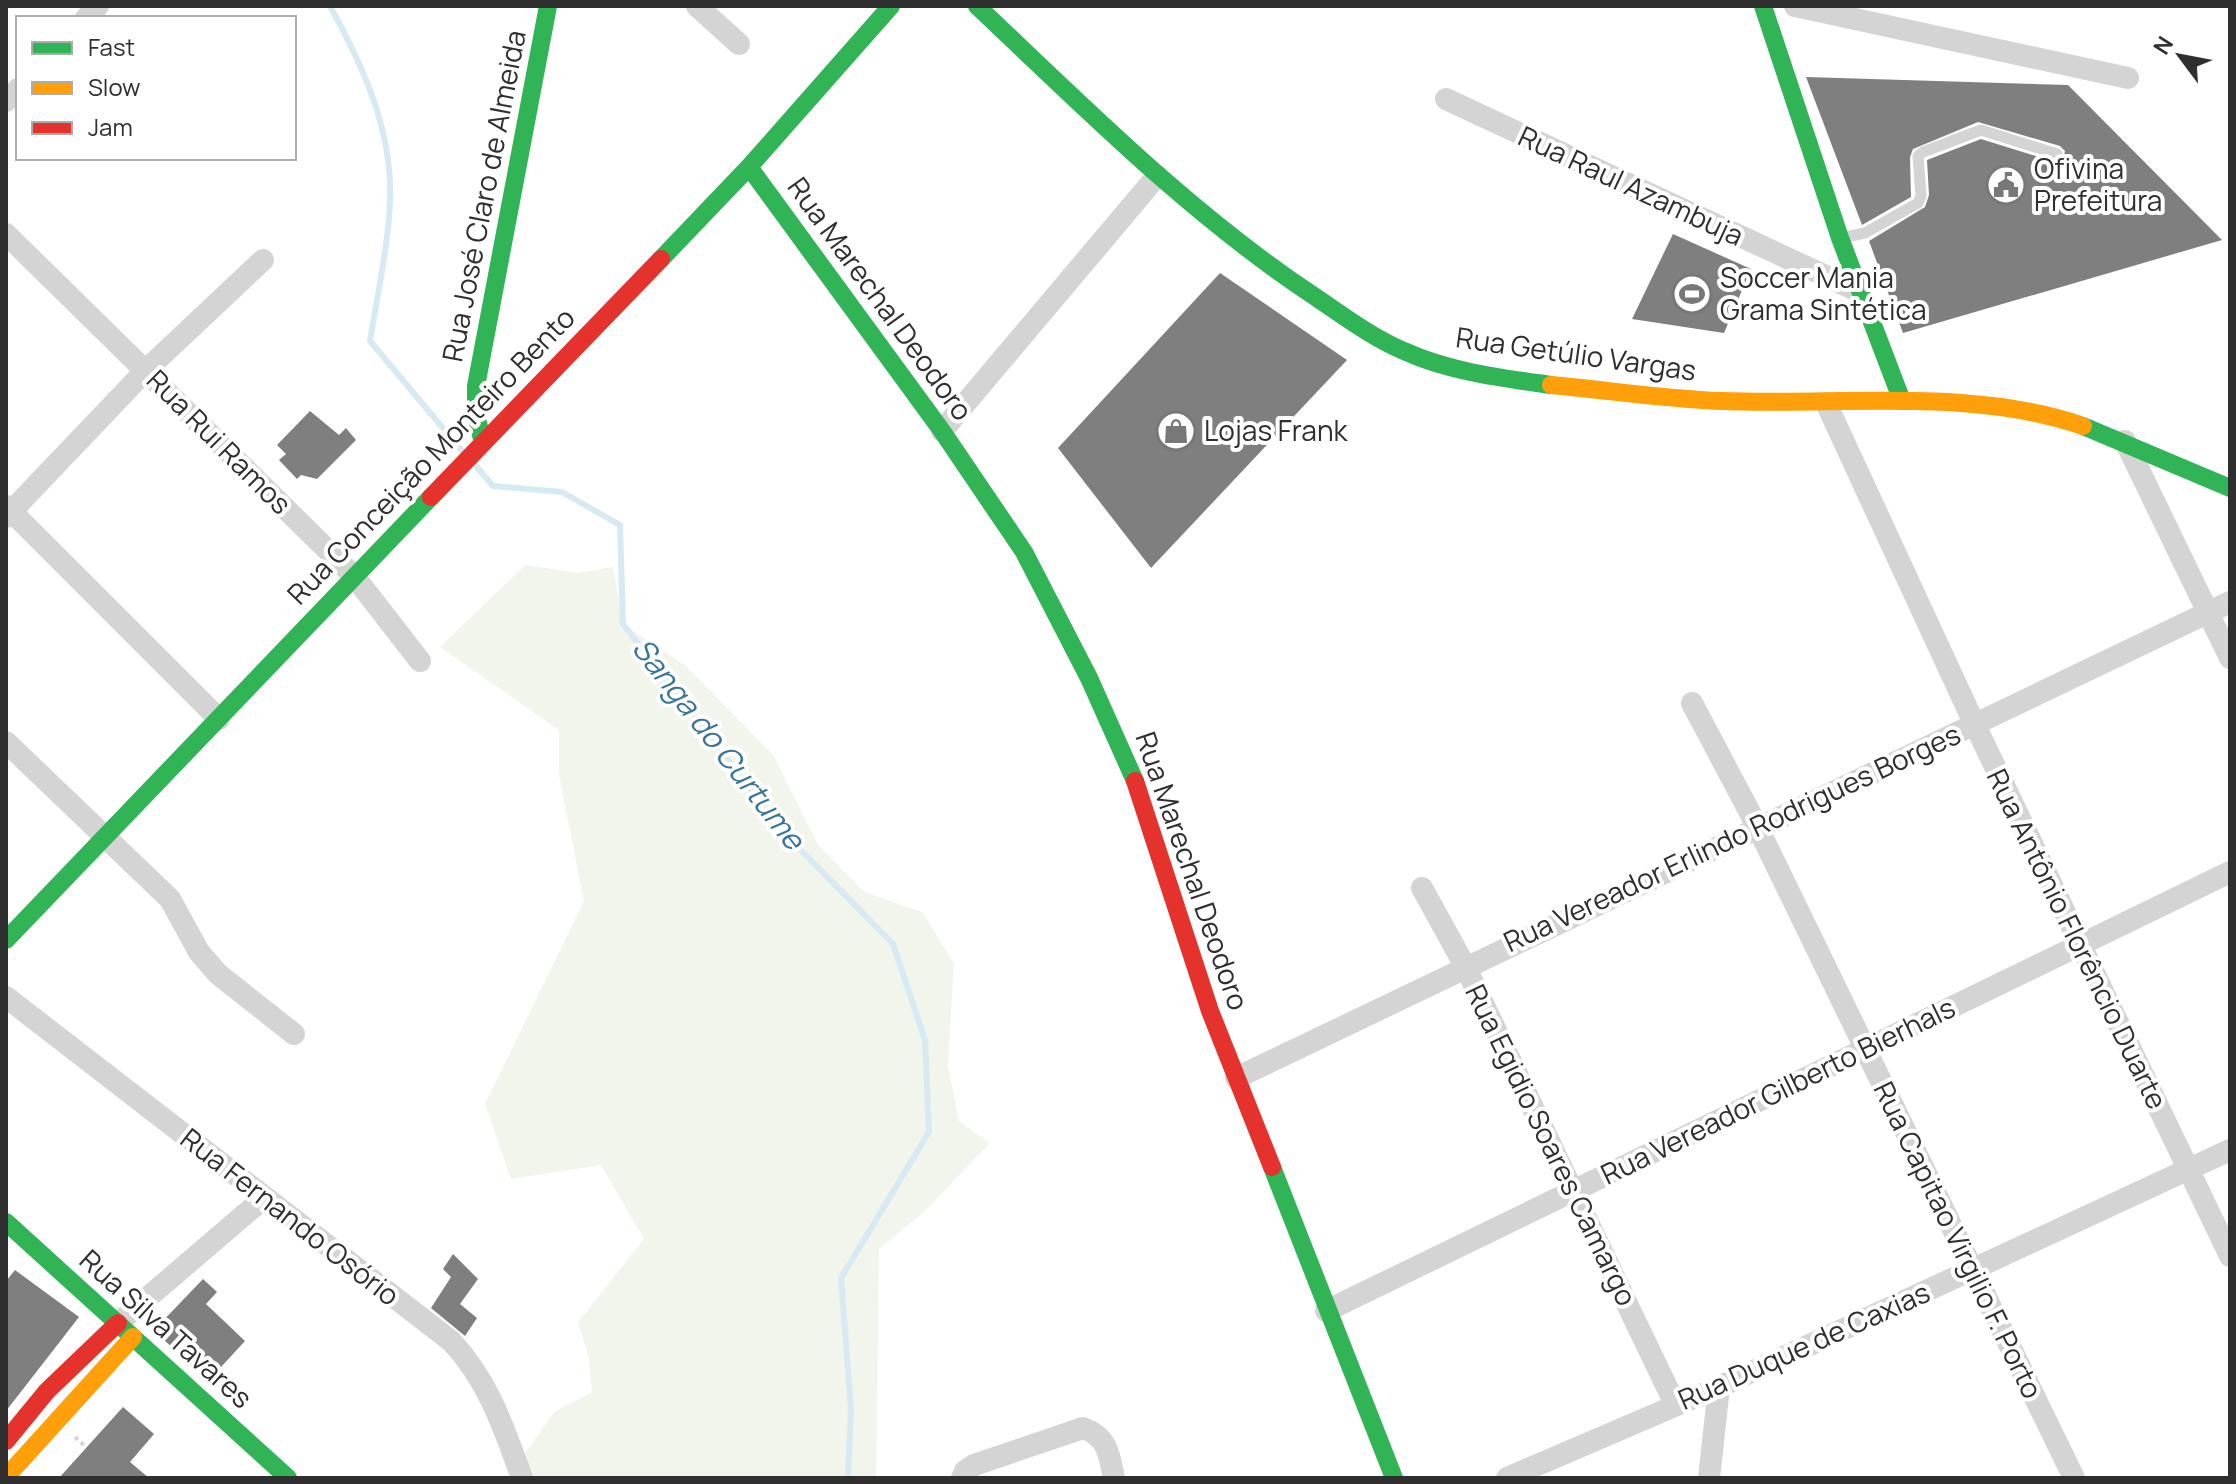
<svg xmlns="http://www.w3.org/2000/svg" width="2236" height="1484" font-family="Manrope,sans-serif">
	<rect width="100%" height="100%" fill="#fff"/>
	<polygon fill="#f1f5eb" points="525,565 578,573 613,567 623,624 686,666 773,755 818,845 864,892 922,912 954,963 948,1066 959,1121 990,1143 926,1210 879,1249 876,1478 529,1478 522,1458 554,1412 592,1392 589,1359 578,1322 644,1239 601,1165 511,1179 485,1104 584,901 559,775 559,730 440,647"/>
	<g fill="none" stroke-linecap="round" stroke-linejoin="round">
		<g stroke="#d7e9f3" stroke-width="6">
			<path d="M 330,6 C 363,66 393,131 390,202 C 388,248 377,296 370,341 L 463,452"/>
			<polyline points="476,466 493,486 562,492 620,525 623,624 785,834 893,944 925,1040 929,1132 841,1278 851,1410 848,1478"/>
		</g>
	</g>
	<g fill="#7f7f7f">
		<polygon points="1806,77 2068,85 2222,240 1903,333 1869,241 1925,207 1929,195 1927,160 1981,139 2055,162 2063,160 2065,151 2060,146 1978,122 1913,149 1910,157 1911,197 1862,225"/>
		<polygon points="1673,234 1751,269 1724,333 1632,319"/>
		<polygon points="1220,273 1347,360 1151,568 1058,448"/>
		<polygon points="310,411 339,435 346,428 356,440 317,479 301,475 297,479 279,460 286,454 277,445"/>
		<polygon points="453,1254 478,1279 460,1304 477,1318 465,1336 431,1308 451,1277 443,1269"/>
		<polygon points="15,1270 79,1317 6,1411 6,1281"/>
		<polygon points="203,1279 217,1292 206,1304 245,1341 209,1380 156,1333 158,1326"/>
		<polygon points="123,1407 154,1434 130,1462 149,1478 59,1478"/>
	</g>
	<g fill="none" stroke-linecap="round" stroke-linejoin="round">
		<polyline stroke="#d4d4d4" stroke-width="4" stroke-dasharray="4 4" stroke-linecap="butt" points="75,1437 86,1447"/>
		<polyline stroke="#d4d4d4" stroke-width="11" points="1845,237 1865,233 1918,203 1921,196 1918,156 1923,152 1981,130 2057,154"/>
		<g stroke="#d4d4d4" stroke-width="22">
			<polyline points="697,6 739,44"/>
			<polyline points="1795,6 2128,78"/>
			<polyline points="86,18 98,6"/>
			<polyline points="1446,99 1860,292"/>
			<polyline points="6,101 18,89"/>
			<polyline points="6,234 354,576 420,661"/>
			<polyline points="1826,403 1974,723 2230,1256"/>
			<polyline points="942,431 1157,176"/>
			<polyline points="2125,441 2230,658"/>
			<polyline points="6,506 219,719"/>
			<polyline points="6,517 146,370 263,260"/>
			<polyline points="1692,703 1757,826 2074,1478"/>
			<polyline points="6,742 170,899 199,952 218,974 294,1034"/>
			<polyline points="1422,888 1465,966 1675,1404"/>
			<path d="M 6,997 L 451,1341 C 488,1380 504,1428 522,1478"/>
			<polyline points="1236,1078 2230,602"/>
			<polyline points="1326,1311 2230,872"/>
			<polyline points="118,1323 264,1198"/>
			<path d="M 962,1478 L 965,1471 L 974,1465 L 1083,1428 C 1108,1437 1109,1454 1114,1478"/>
			<polyline points="1507,1478 1719,1387 2230,1150"/>
			<polyline points="1709,1478 1719,1387"/>
		</g>
		<g stroke="#30b455" stroke-width="18">
			<path d="M 977,6 C 1084,107 1188,212 1311,294 C 1341,314 1371,337 1404,351 C 1450,372 1502,378 1551,385"/>
			<polyline points="1763,6 1840,238 1902,401"/>
			<polyline points="749,167 942,431 1024,552 1089,678 1135,781"/>
			<polyline points="661,259 749,167 891,6"/>
			<polyline points="2083,426 2230,488"/>
			<polyline points="483,443 476,415 476,386 548,6"/>
			<polyline points="6,940 431,497"/>
			<polyline points="1272,1167 1394,1478"/>
			<polyline points="6,1222 288,1478"/>
		</g>
		<g stroke="#ff9f0a" stroke-width="18">
			<path d="M 1551,385 C 1607,390 1664,399 1721,401 C 1839,406 1971,387 2083,426"/>
			<polyline points="6,1477 133,1337"/>
		</g>
		<g stroke="#e5322d" stroke-width="18">
			<polyline points="431,497 661,259"/>
			<polyline points="1135,781 1210,1011 1272,1167"/>
			<polyline points="6,1441 47,1391 118,1323"/>
		</g>
	</g>
	<defs>
		<g id="civic-ring" transform="scale(2)"><circle r="9.5" fill="#fff" stroke="#787878" stroke-width="1.5"/><path d="M-.6-6.5H3V-4.5H.6V-3L4-1V1h2V6H-6V1h2V-1L-.6-3ZM-1.2 2.5V6h2.4V2.5Z" fill="#787878"/></g>
		<g id="stadium-ring" transform="scale(2)"><circle r="9.5" fill="#fff" stroke="#787878" stroke-width="1.5"/><path d="M0-5a6.5 5 0 1 0 0 10a6.5 5 0 1 0 0-10ZM-3.5-1.8h7v3.6h-7Z" fill="#787878"/></g>
		<g id="shop-ring" transform="scale(2)"><circle r="9.5" fill="#fff" stroke="#787878" stroke-width="1.5"/><path d="M-5-2.5h2.3a2.7 3.5 0 0 1 5.4 0H5L5.5 6h-11ZM-1.5-2.5h3a1.5 2.3 0 0 0-3 0Z" fill="#787878"/></g>
	</defs>
	<g fill-rule="evenodd">
		<use href="#civic-ring" x="2006" y="185"/>
		<use href="#stadium-ring" x="1692" y="294"/>
		<use href="#shop-ring" x="1176" y="431"/>
	</g>
	<g text-anchor="middle" stroke-width="8" stroke-linejoin="round" paint-order="stroke">
		<g font-size="28" fill="#2f2f2f" stroke="#fff" text-anchor="start">
			<text x="2034" y="179">Ofivina<tspan x="2034" dy="32">Prefeitura</tspan></text>
			<text x="1720" y="288">Soccer Mania<tspan x="1720" dy="32">Grama Sintética</tspan></text>
			<text x="1204" y="441">Lojas Frank</text>
		</g>
		<g font-size="28" fill="#2f2f2f" stroke="#fff">
			<text transform="translate(1631 186) rotate(25)" y="10">Rua Raul Azambuja</text>
			<text transform="translate(484 196) rotate(-79)" y="10">Rua José Claro de Almeida</text>
			<text transform="translate(880 299) rotate(54)" y="10">Rua Marechal Deodoro</text>
			<text transform="translate(1576 354) rotate(8)" y="10">Rua Getúlio Vargas</text>
			<text transform="translate(219 442) rotate(45)" y="10">Rua Rui Ramos</text>
			<text transform="translate(431 456) rotate(-46)" y="10">Rua Conceição Monteiro Bento</text>
			<text transform="translate(1732 838) rotate(-25)" y="10">Rua Vereador Erlindo Rodrigues Borges</text>
			<text transform="translate(1192 871) rotate(71)" y="10">Rua Marechal Deodoro</text>
			<text transform="translate(2077 939) rotate(64)" y="10">Rua Antônio Florêncio Duarte</text>
			<text transform="translate(1778 1091) rotate(-26)" y="10">Rua Vereador Gilberto Bierhals</text>
			<text transform="translate(1551 1145) rotate(64)" y="10">Rua Egidio Soares Camargo</text>
			<text transform="translate(290 1217) rotate(38)" y="10">Rua Fernando Osório</text>
			<text transform="translate(1958 1240) rotate(64)" y="10">Rua Capitao Virgilio F. Porto</text>
			<text transform="translate(166 1329) rotate(42)" y="10">Rua Silva Tavares</text>
			<text transform="translate(1804 1346) rotate(-24)" y="10">Rua Duque de Caxias</text>
		</g>
		<g font-size="30" font-style="italic" fill="#377497" stroke="#fff">
			<text transform="translate(718 744) rotate(52)" y="10">Sanga do Curtume</text>
		</g>
	</g>
	<rect width="2236" height="1484" fill="none" stroke="#2f2f2f" stroke-width="16"/>
	<rect x="16" y="16" width="280" height="144" fill="#ffffff" stroke="#acacac" stroke-width="2"/>
	<rect x="32" y="42" width="40" height="12" fill="#30b455" stroke="#acacac" stroke-width="2"/>
	<text x="88" y="56" font-size="24" fill="#2f2f2f">Fast</text>
	<rect x="32" y="82" width="40" height="12" fill="#ff9f0a" stroke="#acacac" stroke-width="2"/>
	<text x="88" y="96" font-size="24" fill="#2f2f2f">Slow</text>
	<rect x="32" y="122" width="40" height="12" fill="#e5322d" stroke="#acacac" stroke-width="2"/>
	<text x="88" y="136" font-size="24" fill="#2f2f2f">Jam</text>
	<g transform="translate(2180 56) rotate(302)" stroke="#ffffff" stroke-width="6" paint-order="stroke">
	<path d="M0-6L14 30L0 20L-14 30Z" fill="#2f2f2f"/>
	<text y="-12" font-size="22" font-weight="bold" text-anchor="middle" fill="#2f2f2f">N</text>
	</g>
</svg>
